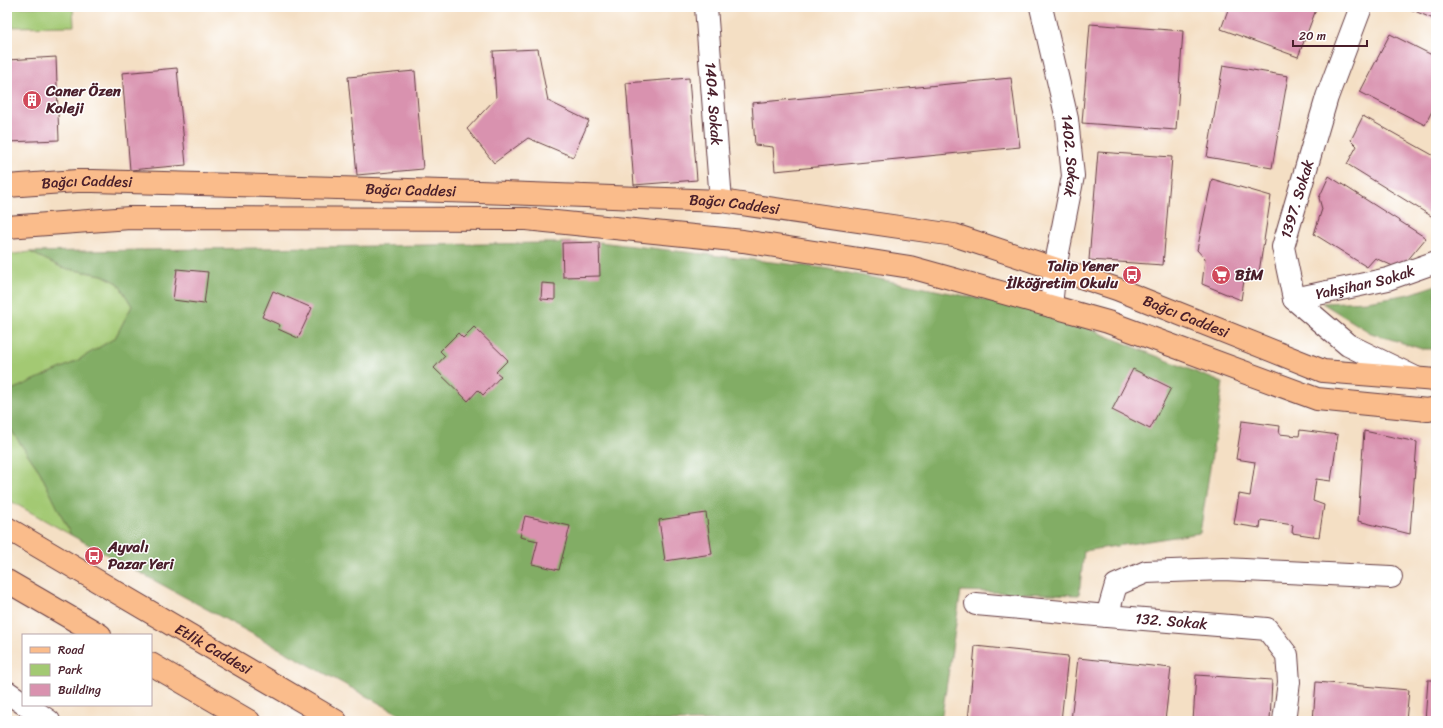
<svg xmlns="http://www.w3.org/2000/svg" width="1443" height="728" font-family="Sriracha,sans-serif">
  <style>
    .green { fill: #a3c973; stroke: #76744f }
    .forest { fill: #82ad65; stroke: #666648 }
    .building { fill: #d992af }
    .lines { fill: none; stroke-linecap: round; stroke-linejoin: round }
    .minor-casing { stroke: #643c42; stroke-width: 24 }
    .major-casing { stroke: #643c42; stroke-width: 24 }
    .minor { stroke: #fff; stroke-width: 22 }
    .major { stroke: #fabc8b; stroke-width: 22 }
    .labels { text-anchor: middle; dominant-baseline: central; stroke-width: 3; stroke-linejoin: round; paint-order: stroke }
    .poi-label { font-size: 15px; font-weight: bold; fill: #4a1f2b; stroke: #fff; text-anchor: start }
    .street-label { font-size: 15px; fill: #4a1f2b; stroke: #fff }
  </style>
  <rect width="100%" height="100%" fill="#fff"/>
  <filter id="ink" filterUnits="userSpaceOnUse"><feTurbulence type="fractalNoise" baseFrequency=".025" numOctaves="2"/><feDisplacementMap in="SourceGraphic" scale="8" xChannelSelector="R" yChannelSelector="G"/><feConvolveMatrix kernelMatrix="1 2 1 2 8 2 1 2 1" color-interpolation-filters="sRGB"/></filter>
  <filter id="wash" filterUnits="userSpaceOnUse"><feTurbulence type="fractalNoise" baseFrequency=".012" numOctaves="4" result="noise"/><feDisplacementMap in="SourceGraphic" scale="16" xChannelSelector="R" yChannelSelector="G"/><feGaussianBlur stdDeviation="0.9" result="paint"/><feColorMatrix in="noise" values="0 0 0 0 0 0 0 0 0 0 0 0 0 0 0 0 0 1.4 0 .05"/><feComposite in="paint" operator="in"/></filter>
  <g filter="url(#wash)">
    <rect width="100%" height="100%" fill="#f4dfc4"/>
    <path class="green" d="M7,7H73L74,26L7,27Z
      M30,252L63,268L102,275L118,283L132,306L115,338L73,363L7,392V255Z
      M7,410V424L40,472L71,535L7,499Z"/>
    <path class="forest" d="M599,242L823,268L1027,308L1065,319L1223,383L1200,533L1084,551L1079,595L961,591L941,721H412L71,535L40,472L7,424V392L73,363L115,338L132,306L118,283L102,275L63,268L30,252Z
      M1436,285V349H1422L1371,333L1322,303L1367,301L1410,294Z"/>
    <g id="blocks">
      <path class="building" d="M1229,7H1317L1298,57L1221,29Z
        M1405,7H1436V20Z
        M1090,24L1183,31L1176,130L1082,123Z
        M1390,34L1436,57V103L1425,125L1360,92Z
        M538,49L548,101L589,121L573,157L528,138L494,163L467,129L496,98L493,51Z
        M56,57L59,140L7,142V60Z
        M1223,65L1288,76L1272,168L1207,157Z
        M177,68L186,165L130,170L122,73Z
        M415,71L423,169L357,175L348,77Z
        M689,78L697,180L634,185L626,83Z
        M1011,78L1020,147L775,171L773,147L755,145L752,103Z
        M1363,116L1436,157V219L1347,164L1357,146L1351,140Z
        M1098,152L1172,157L1163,265L1089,260Z
        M1329,176L1426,238L1406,262L1393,266L1375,258L1367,267L1314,234L1322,209L1319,198Z
        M1212,179L1271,196L1259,272L1245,274L1241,300L1202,284L1205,259L1197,250Z
        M599,242L600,276L563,277L562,243Z
        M177,269L208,272L204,304L173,300Z
        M542,283L555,284V300L541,299Z
        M273,291L312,308L298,338L278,329L280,325L262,317Z
        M474,327L508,360L496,372L501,376L483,395L478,390L468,401L434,368L445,356L440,351L458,333L463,338Z
        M1133,369L1171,388L1150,429L1112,410Z
        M1242,421L1280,426L1279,434L1299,436L1300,430L1338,435L1331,481L1316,479L1313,501L1324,505L1319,537L1292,533L1293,525L1261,520L1260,528L1234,524L1239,494L1250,496L1255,462L1236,459Z
        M1364,431L1417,442L1410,534L1358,521Z
        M706,513L712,554L665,561L659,520Z
        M525,516L570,526L559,570L532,564L538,541L520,537Z
        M975,646L1068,656L1061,721H968Z
        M1078,658L1171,668L1165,721H1071Z
        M1196,675L1272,680L1270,721H1193Z
        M1428,680H1436V721H1425Z
        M1316,682L1409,690L1406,721H1313Z"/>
    </g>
  </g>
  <g filter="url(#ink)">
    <use href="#blocks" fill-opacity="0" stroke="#643c42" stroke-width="1"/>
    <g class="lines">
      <g class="minor-casing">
        <g id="minor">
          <path id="s1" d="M706,7L721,201"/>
          <path id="s2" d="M1041,7L1067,119L1073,176L1055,268L1051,306"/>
          <path d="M1361,7L1327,97L1283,247L1294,299L1348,345L1416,378"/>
          <path id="s3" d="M1294,299L1388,279L1436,262"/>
          <path id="s4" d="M976,604L1107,616L1267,629L1287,655L1289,682L1284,721"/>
          <path d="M1107,616L1116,585L1146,572L1223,569L1391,577"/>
          <path d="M7,692L23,703"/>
          <path d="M26,705L49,721"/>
        </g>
      </g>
      <g class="major-casing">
        <g id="major">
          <path id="s5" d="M7,186L77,181H93L479,192L721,201L954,235L1117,289L1323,371L1436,380"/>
          <path d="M7,227L130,218L526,219L743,241L910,267L1108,322L1317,399L1428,410L1436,408"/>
          <path id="s6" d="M7,528L336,721"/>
          <path d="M7,581L100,635"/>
          <path d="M151,664L249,721"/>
        </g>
      </g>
      <use href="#minor" class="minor"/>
      <use href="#major" class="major"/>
    </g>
  </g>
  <defs>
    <g id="building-disc" transform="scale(1)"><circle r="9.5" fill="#d1495b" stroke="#fff"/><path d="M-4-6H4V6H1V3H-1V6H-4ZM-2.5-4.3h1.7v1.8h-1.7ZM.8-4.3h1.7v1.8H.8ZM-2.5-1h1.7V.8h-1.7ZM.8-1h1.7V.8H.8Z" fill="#fff"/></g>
    <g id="bus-disc" transform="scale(1)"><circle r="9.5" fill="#d1495b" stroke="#fff"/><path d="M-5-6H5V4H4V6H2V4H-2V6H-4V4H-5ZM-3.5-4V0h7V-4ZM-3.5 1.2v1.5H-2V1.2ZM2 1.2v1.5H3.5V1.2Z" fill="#fff"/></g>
    <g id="supermarket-disc" transform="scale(1)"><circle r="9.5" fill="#d1495b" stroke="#fff"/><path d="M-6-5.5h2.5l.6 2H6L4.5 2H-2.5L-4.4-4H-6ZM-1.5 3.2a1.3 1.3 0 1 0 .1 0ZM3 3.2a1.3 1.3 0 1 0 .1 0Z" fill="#fff"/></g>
  </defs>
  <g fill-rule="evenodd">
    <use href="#building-disc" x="32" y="100"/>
    <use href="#bus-disc" x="1132" y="275"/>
    <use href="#supermarket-disc" x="1221" y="275"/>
    <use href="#bus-disc" x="94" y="556"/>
  </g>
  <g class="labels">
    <g class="poi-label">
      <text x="46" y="91">Caner Özen<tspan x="46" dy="17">Koleji</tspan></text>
      <text x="1118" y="266" text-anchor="end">Talip Yener<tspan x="1118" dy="17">İlköğretim Okulu</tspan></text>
      <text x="1235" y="275">BİM</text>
      <text x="108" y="547">Ayvalı<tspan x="108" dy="17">Pazar Yeri</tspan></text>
    </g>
    <g class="street-label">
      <text stroke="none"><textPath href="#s1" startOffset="97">1404. Sokak</textPath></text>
      <text stroke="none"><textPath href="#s2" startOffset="152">1402. Sokak</textPath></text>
      <text stroke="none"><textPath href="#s5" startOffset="80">Bağcı Caddesi</textPath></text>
      <text stroke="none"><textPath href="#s5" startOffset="404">Bağcı Caddesi</textPath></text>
      <text transform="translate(1297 199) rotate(-73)">1397. Sokak</text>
      <text stroke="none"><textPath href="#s5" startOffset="728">Bağcı Caddesi</textPath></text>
      <text stroke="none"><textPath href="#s3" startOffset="73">Yahşihan Sokak</textPath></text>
      <text stroke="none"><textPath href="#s5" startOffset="1196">Bağcı Caddesi</textPath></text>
      <text stroke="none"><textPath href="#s4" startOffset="196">132. Sokak</textPath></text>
      <text stroke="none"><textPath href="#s6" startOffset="239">Etlik Caddesi</textPath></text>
    </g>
  </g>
  <rect width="1443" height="728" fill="none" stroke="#fff" stroke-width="24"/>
  <rect x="22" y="634" width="130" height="72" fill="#ffffff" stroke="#b7a5aa"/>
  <rect x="30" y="647" width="20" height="6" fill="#fabc8b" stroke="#b7a5aa"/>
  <text x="58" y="654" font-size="12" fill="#4a1f2b">Road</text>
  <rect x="30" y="664" width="20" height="12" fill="#a3c973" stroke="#b7a5aa"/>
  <text x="58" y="674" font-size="12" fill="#4a1f2b">Park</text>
  <rect x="30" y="684" width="20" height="12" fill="#d992af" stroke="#b7a5aa"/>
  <text x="58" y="694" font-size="12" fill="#4a1f2b">Building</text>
  <path d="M1293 40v6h74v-6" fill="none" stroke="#4a1f2b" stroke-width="2"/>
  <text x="1299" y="40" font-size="12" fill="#4a1f2b" stroke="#ffffff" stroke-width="3" paint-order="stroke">20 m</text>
</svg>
